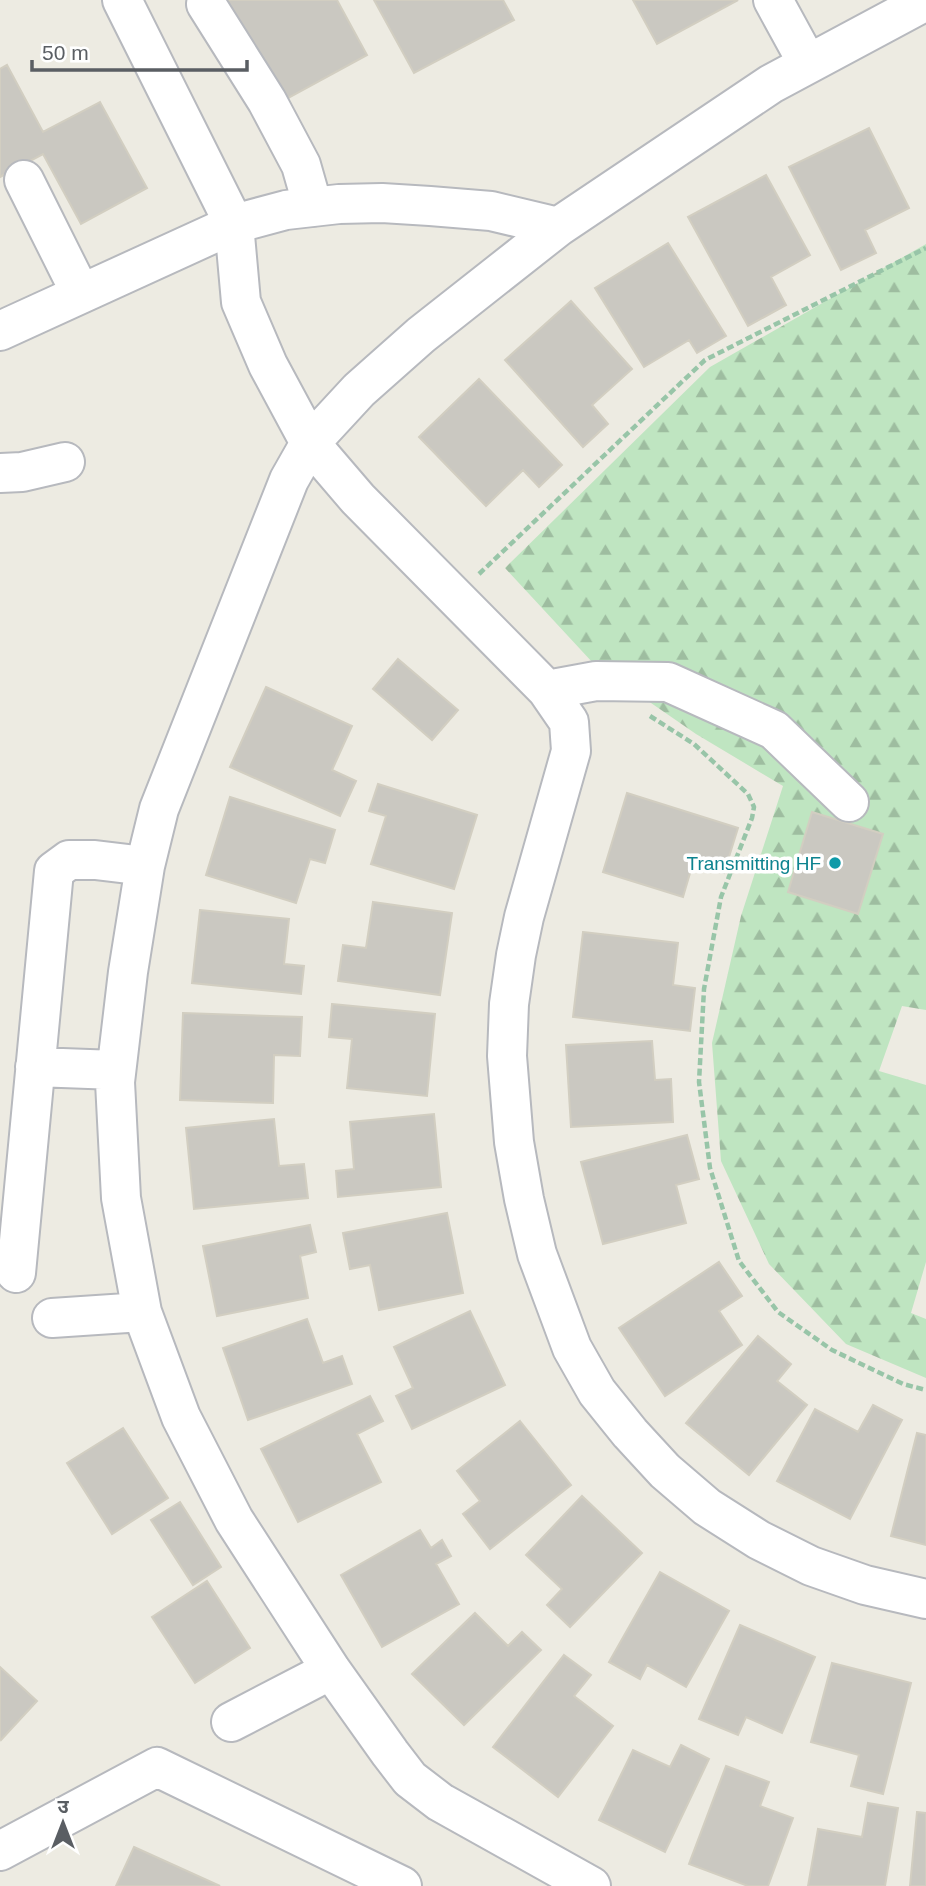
<svg xmlns="http://www.w3.org/2000/svg" width="926" height="1886" font-family="Arial,'Noto Sans Devanagari',sans-serif">
  <style>
    .forest { fill: url(#forest-firs) }
    .building { fill: #cac8c1; stroke: #d2cec1; stroke-width: 2 }
    .lines { fill: none; stroke-linecap: round; stroke-linejoin: round }
    .minor-casing { stroke: #b7b9be; stroke-width: 42 }
    .path { stroke: #98c5a8; stroke-width: 4.5; stroke-dasharray: 7 3.5; stroke-linecap: butt }
    .minor { stroke: #fff; stroke-width: 38 }
    .culture-dot { fill: #0f9aa8; stroke: #fff; stroke-width: 2.5 }
    .labels { text-anchor: middle; dominant-baseline: central; stroke-width: 7; stroke-linejoin: round; paint-order: stroke }
    .culture-label { font-size: 19px; fill: #0d838f; stroke: #fff; text-anchor: end }
  </style>
  <defs>
    <pattern id="forest-firs" width="22" height="20" patternUnits="userSpaceOnUse" patternTransform="scale(1.75)"><rect width="22" height="20" fill="#bfe5c1"/><path d="M5 1l3.5 6h-7zM16 11l3.5 6h-7z" fill="#9ebda0"/></pattern>
  </defs>
  <rect width="100%" height="100%" fill="#edebe2"/>
  <path class="forest" d="M926,244V1010L902,1006L879,1071L926,1085V1262L911,1313L926,1319V1378L846,1344L769,1264L721,1161L712,1043L741,916L783,786L696,734L593,663L505,568L710,367Z"/>
  <path class="building" d="M226,0H337L367,55L281,102Z
    M374,0H503L514,20L414,73Z
    M633,0H738L657,44Z
    M7,65L43,132L100,102L147,188L81,224L43,154L0,177V69Z
    M869,128L909,208L865,230L876,253L841,270L789,167Z
    M766,175L810,255L771,277L786,305L748,326L688,217Z
    M668,243L726,336L697,353L689,340L644,367L595,288Z
    M571,301L632,369L592,405L608,424L583,447L505,360Z
    M479,379L562,465L539,487L523,470L486,506L419,437Z
    M398,659L458,710L432,740L373,689Z
    M266,687L352,726L332,770L356,781L340,816L230,767Z
    M378,784L477,815L454,889L371,864L386,816L369,811Z
    M627,793L738,828L724,873L693,863L683,897L603,872Z
    M230,797L335,830L325,863L310,859L296,903L206,875Z
    M812,812L883,834L858,914L788,892Z
    M373,902L452,913L440,995L338,981L343,945L366,948Z
    M200,910L289,919L284,964L304,966L301,994L192,983Z
    M583,932L678,943L673,985L695,988L690,1031L573,1017Z
    M332,1004L435,1014L427,1096L347,1088L352,1039L329,1037Z
    M183,1013L302,1017L300,1056L274,1055L273,1103L180,1100Z
    M652,1041L655,1080L671,1079L673,1122L571,1127L566,1045Z
    M434,1114L441,1187L338,1197L336,1171L354,1169L350,1122Z
    M274,1119L279,1166L304,1164L308,1198L194,1209L186,1128Z
    M687,1135L699,1179L676,1185L686,1223L603,1244L581,1162Z
    M447,1213L463,1293L379,1310L370,1265L350,1269L343,1233Z
    M310,1225L316,1252L300,1256L308,1298L217,1316L203,1246Z
    M719,1262L742,1296L719,1311L742,1345L665,1396L619,1328Z
    M470,1311L505,1385L412,1429L396,1396L413,1388L394,1347Z
    M307,1319L323,1363L342,1356L352,1384L248,1420L223,1348Z
    M758,1336L791,1364L777,1381L807,1405L749,1475L686,1423Z
    M370,1396L383,1421L357,1434L381,1482L298,1522L261,1449Z
    M873,1405L902,1420L850,1519L777,1481L815,1409L858,1432Z
    M520,1421L571,1485L490,1549L463,1514L480,1501L457,1471Z
    M123,1428L168,1498L112,1534L67,1463Z
    M917,1433L926,1435V1545L891,1536Z
    M582,1496L642,1553L570,1627L547,1605L562,1589L526,1555Z
    M180,1502L221,1567L193,1585L151,1520Z
    M420,1530L431,1548L442,1540L451,1556L436,1564L459,1604L382,1647L341,1575Z
    M660,1572L729,1611L686,1687L647,1665L640,1679L609,1662Z
    M207,1581L250,1648L195,1683L152,1617Z
    M475,1613L508,1646L522,1632L541,1650L464,1725L412,1674Z
    M740,1625L815,1657L782,1733L746,1717L738,1735L699,1719Z
    M564,1655L591,1675L574,1696L613,1726L558,1797L493,1747Z
    M832,1663L911,1683L883,1794L851,1786L859,1755L811,1742Z
    M0,1667L37,1701L1,1740L0,1738Z
    M681,1745L709,1759L665,1852L599,1820L633,1750L670,1767Z
    M726,1766L769,1782L760,1806L793,1818L768,1886H748L689,1864Z
    M868,1803L898,1808L885,1886H808L818,1829L862,1837Z
    M917,1812L926,1813V1886H910Z
    M134,1847L220,1886H116Z"/>
  <g class="lines">
    <g class="minor-casing">
      <path id="minor" d="M122,0L234,224L241,302L268,365L310,443L358,499L547,690L569,722L571,751L524,917L516,955L509,1004L507,1056L514,1142L524,1199L537,1254L572,1348L597,1392L630,1433L665,1471L707,1507L759,1540L811,1566L865,1585L926,1599
        M773,0L808,64
        M206,4L267,101L301,165L313,207
        M24,180L81,294
        M0,331L234,224L286,210L339,204L382,203L430,206L491,211L558,227
        M0,473L22,472L65,462
        M547,690L596,681L668,682L774,730L849,802
        M35,1067L116,1070
        M16,1273L54,871L69,860H95L145,866
        M52,1318L142,1312
        M231,1722L331,1670
        M0,1851L157,1767L402,1886
        M591,1886L440,1802L410,1779L390,1753L331,1670L234,1520L181,1417L142,1312L121,1198L115,1082L128,972L145,866L159,809L289,480L310,443L359,390L421,335L558,227L771,84L926,1"/>
    </g>
    <path class="path" d="M479,574L705,360L926,248
      M650,716L694,744L748,794L754,807L752,818L721,897L704,989L699,1082L710,1168L739,1261L778,1312L832,1350L903,1384L926,1390"/>
    <use href="#minor" class="minor"/>
  </g>
  <circle class="culture-dot" cx="835" cy="863" r="7"/>
  <g class="labels">
    <g class="culture-label">
      <text x="821" y="863">Transmitting HF</text>
    </g>
  </g>
  <g transform="translate(63 1823)" stroke="#ffffff" stroke-width="5" paint-order="stroke">
  <path d="M0-5L12 26L0 18L-12 26Z" fill="#5a5e63"/>
  <text y="-10" font-size="19" font-weight="bold" text-anchor="middle" fill="#5a5e63">उ</text>
  </g>
  <path d="M32 60v10h215v-10" fill="none" stroke="#5a5e63" stroke-width="3.5"/>
  <text x="42" y="60" font-size="21" fill="#5a5e63" stroke="#ffffff" stroke-width="5" paint-order="stroke">50 m</text>
</svg>
